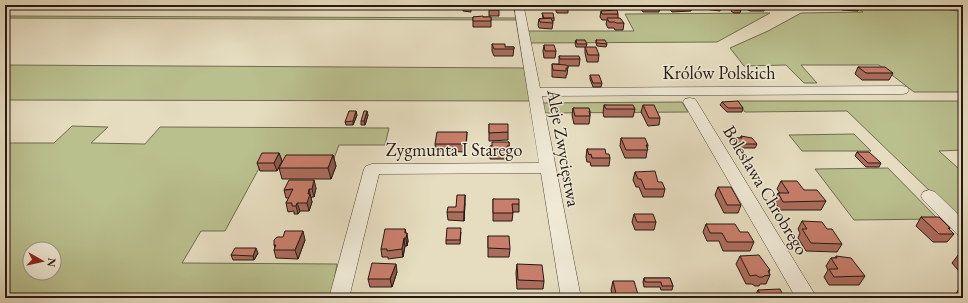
<svg xmlns="http://www.w3.org/2000/svg" width="968" height="303" font-family="'EB Garamond',serif">
  <style>
    .green { fill: #babf8e; stroke: #6f6c50; fill-rule: evenodd }
    .lines { fill: none; stroke-linecap: round; stroke-linejoin: round }
    .minor-casing { stroke: #54493d; stroke-width: 1 }
    .minor { fill: #efe9d6; fill-rule: evenodd }
    .wall { fill: #ac6c5d; stroke: #241811 }
    .shaded-wall { fill: #8c584c; stroke: #241811 }
    .building { fill: #c87e6c; stroke: #241811 }
    .labels { text-anchor: middle; dominant-baseline: central; stroke-width: 3; stroke-linejoin: round; paint-order: stroke }
    .street-label { font-size: 18px; fill: #241811; stroke: #efe9d6 }
  </style>
  <rect width="100%" height="100%" fill="#e6ddc0"/>
  <filter id="stains"><feTurbulence type="fractalNoise" baseFrequency=".005" numOctaves="4"/><feColorMatrix values="0 0 0 0 .2 0 0 0 0 .09 0 0 0 0 .02 0 0 0 .5 -.17"/></filter>
  <radialGradient id="worn" r=".72"><stop offset=".6" stop-color="#630" stop-opacity="0"/><stop offset="1" stop-color="#630" stop-opacity=".3"/></radialGradient>
  <path class="green" d="M824,5H924L963,12V92H914L879,65H801L817,83H804L786,65L744,66L730,48L768,31L801,13L863,12L853,5Z
    M770,13L717,42L529,43L527,31H634L625,14Z
    M5,16L517,18L518,20L5,18Z
    M5,65L526,68L532,101L5,100Z
    M737,101H963V150L939,151L958,168H963V223L847,111L745,112Z
    M682,102L688,112L545,113L541,103Z
    M72,126L108,127L91,143L145,144L160,127L389,128L385,145H339L333,161H263L225,231H201L182,263L337,264L331,298H5V143H54ZM30,249H54V273H30Z
    M854,134L871,151H802L789,135Z
    M888,168L938,219L854,220L815,169Z
    M348,293L559,295L560,298H347Z"/>
  <g class="lines">
    <g class="minor-casing">
      <path id="minor" d="M514,5H613L608,8H524L540,88L903,86L907,87L909,90L907,93L903,94L542,96L581,298H561L541,173L379,174L349,298H329L364,169L366,166L372,164L539,163Z
        M690,98L695,99L697,102L817,298H796L683,102L685,99Z
        M929,190L935,192L963,219V235L957,234L923,200L921,196L923,192Z"/>
    </g>
    <use href="#minor" class="minor"/>
  </g>
  <path class="wall" d="M471,5V12L463,11V8Z
    M489,5H499V16H489Z
    M557,5L568,7V13H557L556,11Z
    M641,5H659L660,6L659,12H643L640,8Z
    M669,5H693L691,11L672,12L669,8Z
    M707,5H721L720,11L705,9Z
    M745,5H766L764,11H750L744,8Z
    M838,5H854L859,8L858,11L842,10L838,7Z
    M732,8L741,10L740,13H734L731,11Z
    M601,11L618,14V18L624,23L623,30H615L614,28H608L606,24L607,20H602L600,17Z
    M542,13L554,18V21H552L553,23L552,29L539,28L538,25L539,19L543,18Z
    M473,17H491V27H473Z
    M576,40L587,44L586,47L599,55L598,62H587L585,53V47H576L575,43Z
    M596,40L607,44L606,47L597,46L596,43Z
    M492,44L505,47H514L513,56H494L492,51Z
    M544,45L556,51L555,58H544L543,51Z
    M559,56L580,59L579,66H568L567,75H566V78L552,77V64H559Z
    M858,67L893,73L889,80H862L855,74Z
    M590,75L602,83L601,87H593L590,79Z
    M722,102L743,108L742,112H727L720,105Z
    M604,105L635,109L633,117H604L603,113Z
    M643,105L660,118L659,125L648,126L641,112Z
    M573,108L590,111V116L589,124H574L572,115Z
    M357,115L353,125H346L345,122Z
    M368,115L365,125H361V121Z
    M489,124L508,132V140L489,141Z
    M467,132L466,152L436,151L435,144Z
    M741,136L757,144L755,148H739L734,141L735,138H741Z
    M621,138L648,145L646,158H625L620,146Z
    M509,142V154H507V159H490V146H492Z
    M587,149L606,154L610,158L609,166H591L590,162H587L586,157Z
    M857,152L881,163L879,167H866L855,156Z
    M279,153L282,161L277,171H260L257,163Z
    M333,155L336,166L331,179H282L279,168Z
    M635,172L658,182L665,189L663,197H643L639,187H636L633,180Z
    M781,181L804,190L826,201L821,210H780L774,201L778,193H780L777,189Z
    M718,187L741,205L738,213H724L715,195Z
    M316,188L314,197H312L311,198L312,202L309,211H300L298,214H294V211L288,212L286,203L289,198H286L284,190Z
    M493,199L519,204V212H513L512,221H493Z
    M465,203L464,221L448,220L447,212Z
    M634,214L656,222L654,230H635L632,222Z
    M921,217L950,228L949,230L954,234L947,242H933L916,226Z
    M802,221L827,229L842,244L837,252L806,251L798,238L800,233L798,229Z
    M706,224L740,232L754,242L750,251H723L719,241H707L703,232Z
    M405,229L408,241L407,246H405L403,257L388,259V257H382L381,249Z
    M461,232L460,244H446V240Z
    M488,236L510,249L509,257H488Z
    M305,240L298,259L276,258L274,250L275,248L274,245Z
    M258,253L254,260H233L231,255Z
    M959,254H963V276L952,263Z
    M740,256L770,270L769,272L770,275L766,284H760L759,286H755L752,284H746L736,264Z
    M836,256L865,276L859,285H829L824,277L828,270L826,266L831,258H835Z
    M517,264L544,281L543,289H517L516,273Z
    M397,272L392,287H370L368,279Z
    M644,278H670L673,286L672,290H661L660,287H644L643,282Z
    M613,281L639,298H613L611,290Z
    M959,289H963V298H953Z
    M758,290L784,297L783,298H754Z"/>
  <path class="shaded-wall" d="M356,111L357,115L353,125V121Z
    M367,111L368,115L365,125L364,121Z
    M279,153L282,161L277,171L274,163Z
    M333,155L336,166L331,179L328,168Z
    M314,180L316,188L314,197L312,189Z
    M309,189L312,202L309,211L307,203L308,194Z
    M465,195V203L464,221V212Z
    M297,203L300,211L298,214L296,206Z
    M405,229L406,237L407,233L408,241L407,246L405,233Z
    M303,231L305,240L298,259L295,250Z
    M404,238L405,246L403,257L402,249Z
    M256,248L258,253L254,260L253,256Z
    M396,264L397,272L392,287L390,279Z"/>
  <path class="building" d="M464,5H471V8H463Z
    M489,5H499V10H489Z
    M557,5H568V7H557Z
    M643,5H659L660,6H644Z
    M673,5H693L673,6Z
    M841,5H854L859,8L844,7Z
    M732,8H738L741,10H735Z
    M617,10L618,14H602L601,11Z
    M542,13H553L554,18H544Z
    M483,16V17H491V21H473V17Z
    M551,18L553,23L540,22L539,19Z
    M607,18H620L624,23H616L615,22H609Z
    M576,40H585L587,44H577Z
    M596,40H605L607,44L597,43Z
    M492,44H505V47H514V49H494Z
    M544,45H554L556,51H545Z
    M585,47H596L599,55H588Z
    M559,56H579L580,59H560Z
    M552,64L566,65L568,66V68H566V71L553,70Z
    M858,67H885L893,73H866Z
    M590,75H599L602,83H593Z
    M738,101L743,108H728L722,102Z
    M604,105H633L635,109H606Z
    M643,105H654L660,118H649Z
    M573,108H589L590,111H589L590,116H575Z
    M349,111H356L353,121L345,122Z
    M364,111H367L364,121H361Z
    M489,124H508V132L489,133Z
    M437,132H467L466,144H435Z
    M741,136L752,138L757,144H740L735,138H742Z
    M621,138H645L648,145H646L648,150H626Z
    M492,142H509V146H507V151H490V146H492Z
    M587,149H605L606,154H609L610,158H592L591,154L589,155Z
    M857,152H869L881,163H868Z
    M262,153H279L274,163H257Z
    M286,155H333L328,168H279Z
    M655,171L658,182H662L665,189H645L641,179H638L635,172Z
    M289,180H314L312,189H309L308,194H310L307,203H297L296,206H292V203H286L293,189L284,190Z
    M781,181H797L804,190H817L826,201L783,202L778,193H789Z
    M718,187H731L741,205H727Z
    M457,195H465L464,212H447L448,207H456Z
    M493,199H519V204H512L513,213H493Z
    M634,214H653L656,222H637Z
    M921,217H939L950,228H948L954,234H939Z
    M802,221L822,222L827,229H832L842,244L811,243L802,229H807Z
    M706,224H735L740,232H748L754,242H727L722,233H710Z
    M447,228H461L460,240H446Z
    M385,229H405V233H407L406,238H404L402,249L387,251V249H381Z
    M285,231H303L295,250H274L276,245H274V240L277,237H283Z
    M488,236H509L510,249L488,248Z
    M235,248H256L253,256L231,255Z
    M959,254H963V259Z
    M759,255L770,270L768,271L770,275L764,276L763,277H759L756,275L750,276L740,256Z
    M836,256L851,258L865,276L834,277L829,269H838L831,258H837Z
    M372,263L396,264L390,279H368Z
    M517,264L542,265L544,281L518,280Z
    M644,278H670L673,286H662L661,282H645Z
    M613,281H634L639,298H617Z
    M780,289L784,297H781L782,298H762L758,290Z
    M959,289H963V294Z"/>
  <g class="labels">
    <g class="street-label">
      <text x="719" y="72">Królów Polskich</text>
      <text transform="translate(564 148) rotate(80)">Aleje Zwycięstwa</text>
      <text x="454" y="149">Zygmunta I Starego</text>
      <text transform="translate(766 190) rotate(59)">Bolesława Chrobrego</text>
    </g>
  </g>
  <rect width="968" height="303" fill="none" stroke="#e6ddc0" stroke-width="20"/>
  <rect x="6" y="6" width="956" height="291" fill="none" stroke="#241811" stroke-width="2"/>
  <rect x="10" y="10" width="948" height="283" fill="none" stroke="#241811"/>
  <g transform="translate(42 261) rotate(98)"><circle r="19" fill="#efe9d6" stroke="#9e9587"/>
  <path d="M0-3L7 15L0 10L-7 15Z" fill="#8f2418"/>
  <text y="-6" font-size="11" font-weight="bold" text-anchor="middle" fill="#241811">N</text>
  </g>
  <rect width="100%" height="100%" filter="url(#stains)"/>
  <rect width="100%" height="100%" fill="url(#worn)"/>
</svg>
